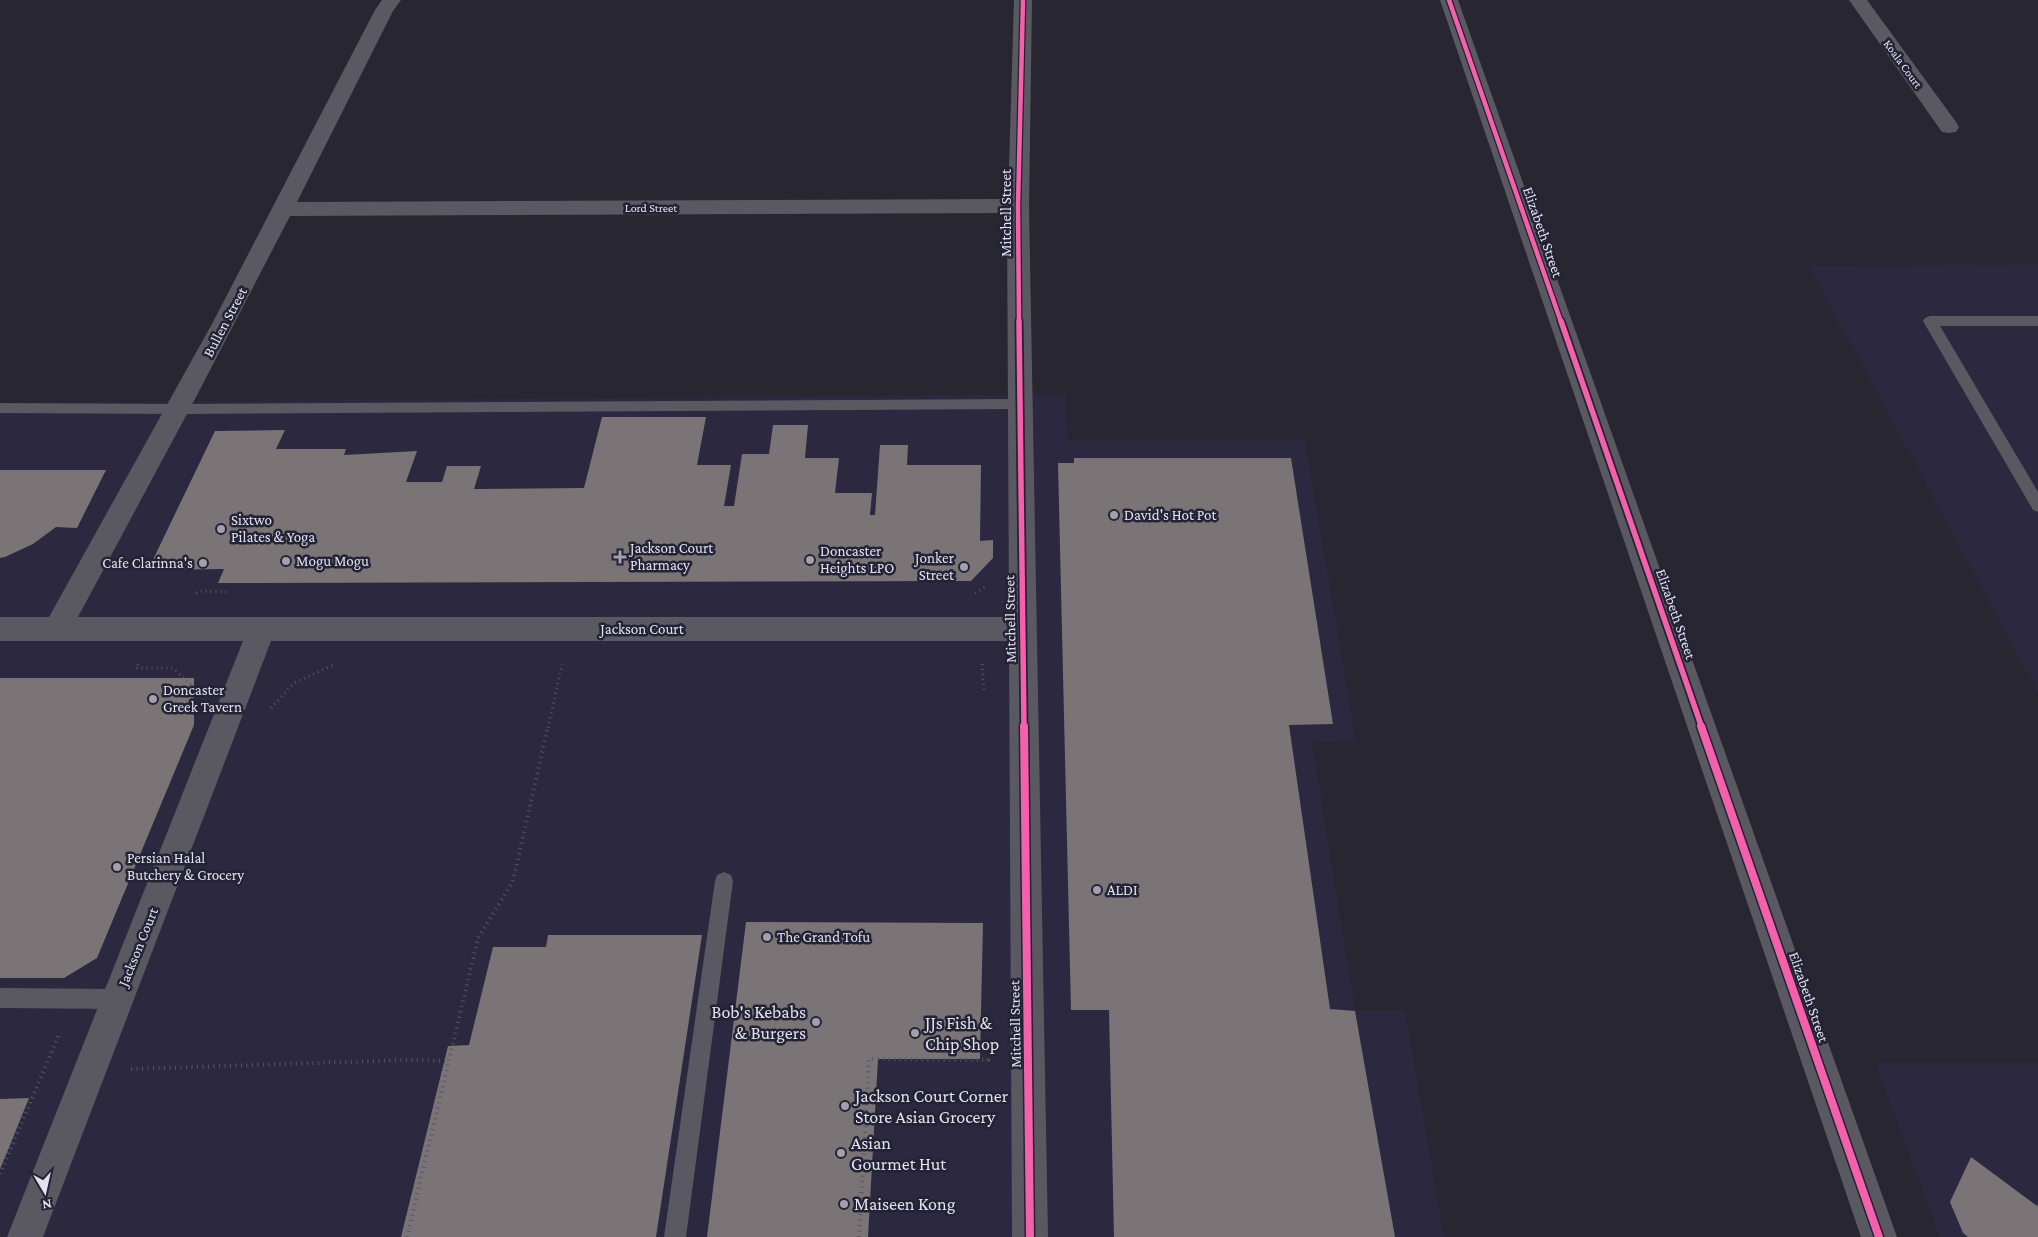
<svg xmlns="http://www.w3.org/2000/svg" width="2038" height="1237" font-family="'Crimson Pro',serif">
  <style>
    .built { fill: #2b283f }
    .building { fill: #7a7477 }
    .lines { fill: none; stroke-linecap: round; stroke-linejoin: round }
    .path-far1 { stroke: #57565d; stroke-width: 3; stroke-dasharray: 1 4; stroke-linecap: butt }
    .path { stroke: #57565d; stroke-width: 4; stroke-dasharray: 1 4.5; stroke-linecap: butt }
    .lane { fill: #5a5961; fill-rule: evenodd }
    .street { fill: #5a5961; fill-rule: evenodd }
    .cycleway-far2-casing { stroke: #242235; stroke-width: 7 }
    .cycleway-far1-casing { stroke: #242235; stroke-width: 9 }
    .cycleway-casing { stroke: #242235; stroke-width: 11 }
    .cycleway-far2 { stroke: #f560ab; stroke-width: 4.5 }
    .cycleway-far1 { stroke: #f560ab; stroke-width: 5.5 }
    .cycleway { stroke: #f560ab; stroke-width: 8 }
    .poi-dot { fill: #a1a0ac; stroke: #242235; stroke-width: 2 }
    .labels { text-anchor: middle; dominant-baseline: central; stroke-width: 5; stroke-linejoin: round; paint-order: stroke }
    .far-street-label { font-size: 12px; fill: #e2e1ee; stroke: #242235 }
    .street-label { font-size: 15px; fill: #e2e1ee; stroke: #242235 }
    .poi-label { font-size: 15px; fill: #e2e1ee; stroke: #242235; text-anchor: start }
    .near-poi-label { font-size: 18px; fill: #e2e1ee; stroke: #242235; text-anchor: start }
  </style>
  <rect width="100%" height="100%" fill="#282631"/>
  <path class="built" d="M2038,264V693L1809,266Z
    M1066,394L1068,441H1305L1356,741L1312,742L1355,1010H1405L1444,1237H0V403Z
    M1875,1063H2038V1237H1940Z"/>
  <path class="building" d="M602,417H706L697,465H731L724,506H734L742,454H769L773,425H808L805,458H839L835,493H872L870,515H875L880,445H908L907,465H981L980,541L993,540V558L971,581L218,583L224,569L148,570L215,431L285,430L276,449H346L344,455L417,451L406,482H442L447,466H481L474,489L584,488Z
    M1074,458H1291L1333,724L1289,725L1330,1009L1355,1011L1395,1237H1114L1109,1010H1071L1058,463H1074Z
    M0,470H106L77,528L56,527L33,544L5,557L0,558Z
    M0,678H194V725L97,958L64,978H0Z
    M746,922L983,923L980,1059H878L868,1237H707Z
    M548,935H702L656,1237H401L448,1046L469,1045L493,947H546Z
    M29,1098L8,1150L0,1169V1099Z
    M1971,1157L2037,1206L2038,1203V1237H1968L1963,1233L1950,1202Z"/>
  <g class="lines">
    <path class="path-far1" d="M196,593L200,591L229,592
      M975,593L987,586
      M138,664L136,668H173L192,686L191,707
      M982,664L984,692
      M271,708L294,683L333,665
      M548,728L562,664"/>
    <path class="path" d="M131,1069L408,1060L449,1061
      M0,1174L60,1032
      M407,1237L478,938L513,881L548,726
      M859,1237L869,1059L988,1060V1058"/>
    <path class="lane" d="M1930,316H2038V326H1940L2038,492V512L2033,510L1923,321L1925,318Z
      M1020,399L1025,400L1027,404L1025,408L1020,409L179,414L0,413V403L179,404Z
      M724,872L731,875L733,881L686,1237H664L715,881L717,875Z
      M0,988L118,989L125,992L128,999L125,1006L118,1009L0,1008Z"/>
    <path class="street" d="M382,0H401L393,11L297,202L1008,199L1014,0H1032L1029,206L1048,1237H1012L1009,641H271L43,1237H7L243,641H0V617H49L213,322L375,10ZM1007,213L1009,617H78L195,399L290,216Z
      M1440,0H1458L1897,1237H1861Z
      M1849,0H1867L1956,122L1959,127L1956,132L1949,133L1942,132Z"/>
    <g class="cycleway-far2-casing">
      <path id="cycleway-far2" d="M1449,0L1561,322
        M1019,322L1018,206L1023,0"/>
    </g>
    <g class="cycleway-far1-casing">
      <path id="cycleway-far1" d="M1019,321L1024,728
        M1561,321L1702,728"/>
    </g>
    <g class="cycleway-casing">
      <path id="cycleway" d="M1024,726L1030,1237
        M1701,726L1879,1237"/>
    </g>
    <use href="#cycleway-far2" class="cycleway-far2"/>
    <use href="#cycleway-far1" class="cycleway-far1"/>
    <use href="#cycleway" class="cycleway"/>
  </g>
  <g class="poi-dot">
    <circle cx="1114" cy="515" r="5"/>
    <circle cx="221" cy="529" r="5"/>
    <path d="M617.5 549.5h5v5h5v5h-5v5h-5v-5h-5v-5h5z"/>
    <circle cx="810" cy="560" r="5"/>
    <circle cx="286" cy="561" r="5"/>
    <circle cx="203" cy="563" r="5"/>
    <circle cx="964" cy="567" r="5"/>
    <circle cx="153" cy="699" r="5"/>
    <circle cx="117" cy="867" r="5"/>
    <circle cx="1097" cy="890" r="5"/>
    <circle cx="767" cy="937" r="5"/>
    <circle cx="816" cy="1022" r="5"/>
    <circle cx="915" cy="1033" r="5"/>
    <circle cx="845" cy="1106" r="5"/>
    <circle cx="841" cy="1153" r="5"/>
    <circle cx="844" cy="1204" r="5"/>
  </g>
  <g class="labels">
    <g class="far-street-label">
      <text transform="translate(1903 64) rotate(54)">Koala Court</text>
      <text x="651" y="208">Lord Street</text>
    </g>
    <g class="street-label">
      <text transform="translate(1006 213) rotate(-90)">Mitchell Street</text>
      <text transform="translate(1543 232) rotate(71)">Elizabeth Street</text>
      <text transform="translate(225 322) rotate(-62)">Bullen Street</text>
      <text transform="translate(1676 614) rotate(71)">Elizabeth Street</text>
      <text transform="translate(1010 619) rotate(-91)">Mitchell Street</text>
      <text x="642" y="629">Jackson Court</text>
      <text transform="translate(138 947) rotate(-68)">Jackson Court</text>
      <text transform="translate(1809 997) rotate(71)">Elizabeth Street</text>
      <text transform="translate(1015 1024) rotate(-91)">Mitchell Street</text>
    </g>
    <g class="poi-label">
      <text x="1124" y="515">David's Hot Pot</text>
      <text x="231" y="520">Sixtwo<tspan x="231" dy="17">Pilates &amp; Yoga</tspan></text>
      <text x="630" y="548">Jackson Court<tspan x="630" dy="17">Pharmacy</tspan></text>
      <text x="820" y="551">Doncaster<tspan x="820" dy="17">Heights LPO</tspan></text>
      <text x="954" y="558" text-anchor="end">Jonker<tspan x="954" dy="17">Street</tspan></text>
      <text x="296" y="561">Mogu Mogu</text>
      <text x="193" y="563" text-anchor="end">Cafe Clarinna's</text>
      <text x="163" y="690">Doncaster<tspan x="163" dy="17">Greek Tavern</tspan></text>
      <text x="127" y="858">Persian Halal<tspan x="127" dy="17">Butchery &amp; Grocery</tspan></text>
      <text x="1107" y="890">ALDI</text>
      <text x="777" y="937">The Grand Tofu</text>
    </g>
    <g class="near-poi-label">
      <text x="806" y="1012" text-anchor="end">Bob's Kebabs<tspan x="806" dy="21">&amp; Burgers</tspan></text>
      <text x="925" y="1023">JJs Fish &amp;<tspan x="925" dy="21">Chip Shop</tspan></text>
      <text x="855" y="1096">Jackson Court Corner<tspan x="855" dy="21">Store Asian Grocery</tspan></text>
      <text x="851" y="1143">Asian<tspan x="851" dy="21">Gourmet Hut</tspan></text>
      <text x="854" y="1204">Maiseen Kong</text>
    </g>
  </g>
  <g transform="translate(45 1192) rotate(171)" stroke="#242235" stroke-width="4" paint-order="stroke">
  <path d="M0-4L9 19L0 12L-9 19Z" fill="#e2e1ee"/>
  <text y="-8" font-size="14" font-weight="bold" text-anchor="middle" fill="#e2e1ee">N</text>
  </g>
</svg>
